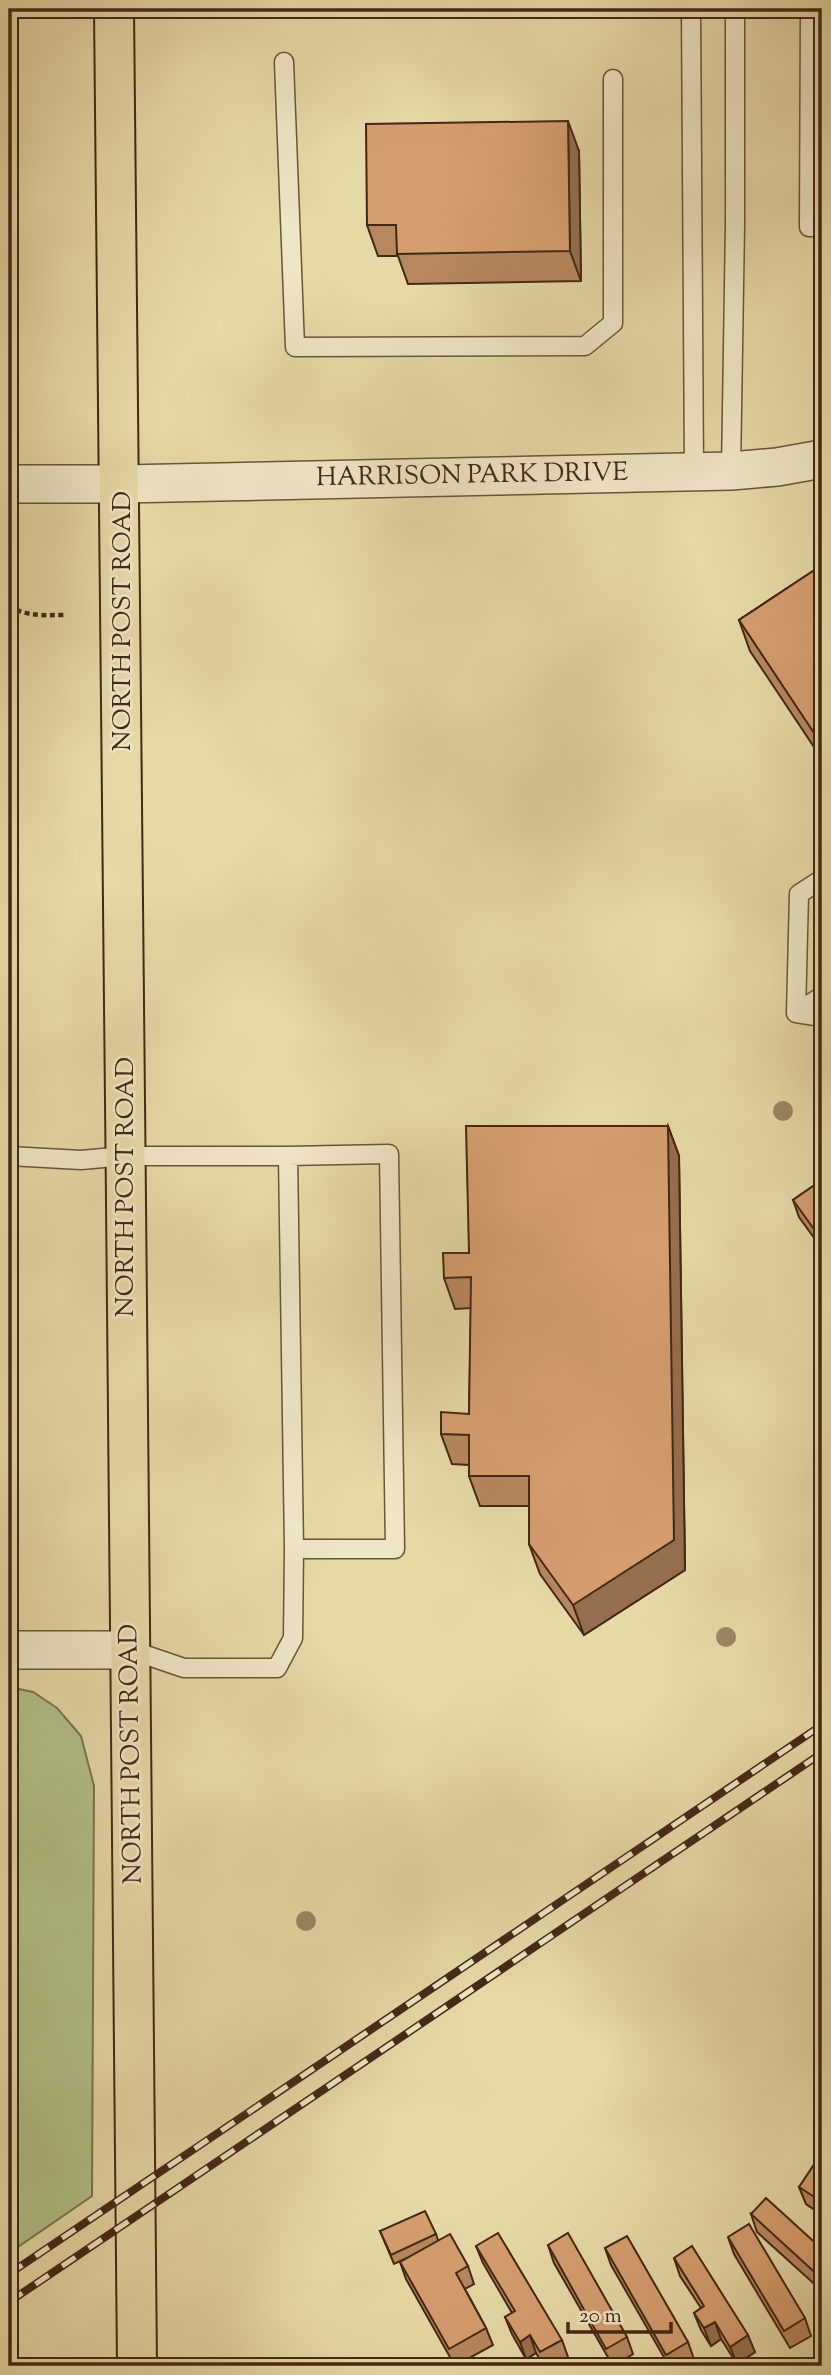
<svg xmlns="http://www.w3.org/2000/svg" width="831" height="2375" font-family="'Sorts Mill Goudy',serif">
  <style>
    .green { fill: #b3bf89; stroke: #7b744f; stroke-width: 2 }
    .lines { fill: none; stroke-linecap: round; stroke-linejoin: round }
    .service-casing { stroke: #6c543a; stroke-width: 21 }
    .minor-casing { stroke: #6c543a; stroke-width: 40 }
    .primary-casing { stroke: #432815; stroke-width: 42 }
    .path { stroke: #432815; stroke-width: 4.5; stroke-dasharray: 5 3.5; stroke-linecap: butt }
    .service { stroke: #efe6c6; stroke-width: 18 }
    .minor { stroke: #efe6c6; stroke-width: 37 }
    .primary { stroke: #e6d9a8; stroke-width: 38 }
    .rail-casing { stroke: #432815; stroke-width: 8 }
    .rail { stroke: #efe6c6; stroke-width: 5; stroke-dasharray: 16; stroke-linecap: butt }
    .tree { fill: #988864 }
    .wall { fill: #b78860; stroke: #432815; stroke-width: 2 }
    .shaded-wall { fill: #956f4e; stroke: #432815; stroke-width: 2 }
    .building { fill: #d59e70; stroke: #432815; stroke-width: 2 }
    .labels { text-anchor: middle; dominant-baseline: central; stroke-width: 5; stroke-linejoin: round; paint-order: stroke }
    .street-label { font-size: 26px; fill: #432815; stroke: #efe6c6 }
  </style>
  <rect width="100%" height="100%" fill="#e6d9a8"/>
  <filter id="stains"><feTurbulence type="fractalNoise" baseFrequency=".00286" numOctaves="4"/><feColorMatrix values="0 0 0 0 .2 0 0 0 0 .09 0 0 0 0 .02 0 0 0 .5 -.17"/></filter>
  <radialGradient id="worn" r=".72"><stop offset=".6" stop-color="#630" stop-opacity="0"/><stop offset="1" stop-color="#630" stop-opacity=".3"/></radialGradient>
  <path class="green" d="M9,1687L33,1692L57,1708L81,1736L94,1786L92,2196L9,2253Z"/>
  <g class="lines">
    <g class="service-casing">
      <path id="service" d="M691,9L694,471
        M810,9L809,227H822
        M284,62L295,347L585,346L613,323V79
        M731,471L735,224V9
        M822,879L799,894L796,1013L822,1017
        M796,1013L822,996
        M9,1156L81,1160L125,1156H288L294,1549L293,1638L277,1668H184L131,1650
        M288,1156L389,1154L395,1549H294"/>
    </g>
    <g class="minor-casing">
      <path id="minor" d="M9,484H122L731,471L777,467L822,459
        M9,1650H131"/>
    </g>
    <g class="primary-casing">
      <path id="primary" d="M114,9C127,795 125,1580 137,2366"/>
    </g>
    <path class="path" d="M9,606C27,617 44,615 64,615"/>
    <use href="#service" class="service"/>
    <use href="#minor" class="minor"/>
    <use href="#primary" class="primary"/>
    <g class="rail-casing">
      <path id="rail" d="M9,2274L822,1725
        M9,2302L822,1753"/>
    </g>
    <use href="#rail" class="rail"/>
  </g>
  <g class="tree">
    <circle cx="783" cy="1111" r="10"/>
    <circle cx="726" cy="1637" r="10"/>
    <circle cx="306" cy="1921" r="10"/>
  </g>
  <path class="wall" d="M822,83V142L815,122Z
    M579,151L581,281L408,284L398,256H378L367,225Z
    M822,565V759L750,651L739,620Z
    M668,1126L679,1156L685,1570L584,1635L540,1574L529,1544V1506H480L469,1476V1465L452,1464L441,1434L469,1414L471,1308L455,1309L444,1278L469,1253Z
    M822,1180V1249L799,1217L793,1200Z
    M822,2168V2215L806,2204L799,2187Z
    M751,2214L822,2249V2291L757,2232Z
    M380,2231L436,2234L438,2240L468,2266L474,2284L465,2289L486,2328L493,2345L455,2366L406,2279L400,2262L407,2258L394,2264Z
    M728,2237L805,2318L811,2336L790,2348L734,2254Z
    M548,2245L627,2337L633,2354L613,2366L554,2263Z
    M476,2246L562,2340L568,2357L552,2366H544L536,2353L526,2359L512,2334L505,2317L512,2313L483,2263Z
    M605,2248L688,2342L694,2359L682,2366H669L611,2265Z
    M674,2258L755,2352L737,2364L721,2339L711,2346L701,2330L694,2313L701,2308L680,2276Z"/>
  <path class="shaded-wall" d="M568,121L579,151L581,281L570,251Z
    M668,1126L679,1156L685,1570L584,1635L573,1605Z
    M822,1228V1249L816,1232Z
    M715,2322L721,2339L711,2346L704,2328Z
    M530,2335L536,2353L526,2359L520,2342Z
    M748,2335L755,2352L737,2364L730,2347Z"/>
  <path class="building" d="M815,83H822V122H815Z
    M568,121L570,251L397,254L396,225H367L366,124Z
    M822,565V740L820,742L739,620Z
    M466,1126H668L674,1540L573,1605L529,1544V1476H469V1435L441,1434V1412L469,1414L471,1277L444,1278L443,1253H469Z
    M822,1180V1228L816,1232L793,1200Z
    M815,2163L822,2168V2202L799,2187Z
    M766,2198L822,2249V2279L751,2214Z
    M425,2211L436,2234L391,2255L380,2231Z
    M749,2224L805,2318L784,2331L728,2237Z
    M498,2233L562,2340L540,2352L530,2335L520,2342L505,2317L515,2311L476,2246Z
    M568,2233L627,2337L606,2349L548,2245Z
    M450,2234L468,2266L456,2273L486,2328L449,2349L400,2262Z
    M627,2236L688,2342L666,2355L605,2248Z
    M692,2246L748,2335L730,2347L715,2322L704,2328L694,2313L704,2306L674,2258Z"/>
  <g class="labels">
    <g class="street-label">
      <text transform="translate(472 476) rotate(-1)">HARRISON PARK DRIVE</text>
      <text transform="translate(123 621) rotate(-90)">NORTH POST ROAD</text>
      <text transform="translate(126 1187) rotate(-90)">NORTH POST ROAD</text>
      <text transform="translate(132 1754) rotate(-91)">NORTH POST ROAD</text>
    </g>
  </g>
  <rect width="831" height="2375" fill="none" stroke="#e6d9a8" stroke-width="35"/>
  <rect x="10" y="10" width="810" height="2354" fill="none" stroke="#432815" stroke-width="3.5"/>
  <rect x="18" y="18" width="796" height="2340" fill="none" stroke="#432815" stroke-width="2"/>
  <path d="M568 2322v10h103v-10" fill="none" stroke="#432815" stroke-width="3.5"/>
  <text x="579" y="2322" font-size="21" fill="#432815" stroke="#efe6c6" stroke-width="5" paint-order="stroke">20 m</text>
  <rect width="100%" height="100%" filter="url(#stains)"/>
  <rect width="100%" height="100%" fill="url(#worn)"/>
</svg>
